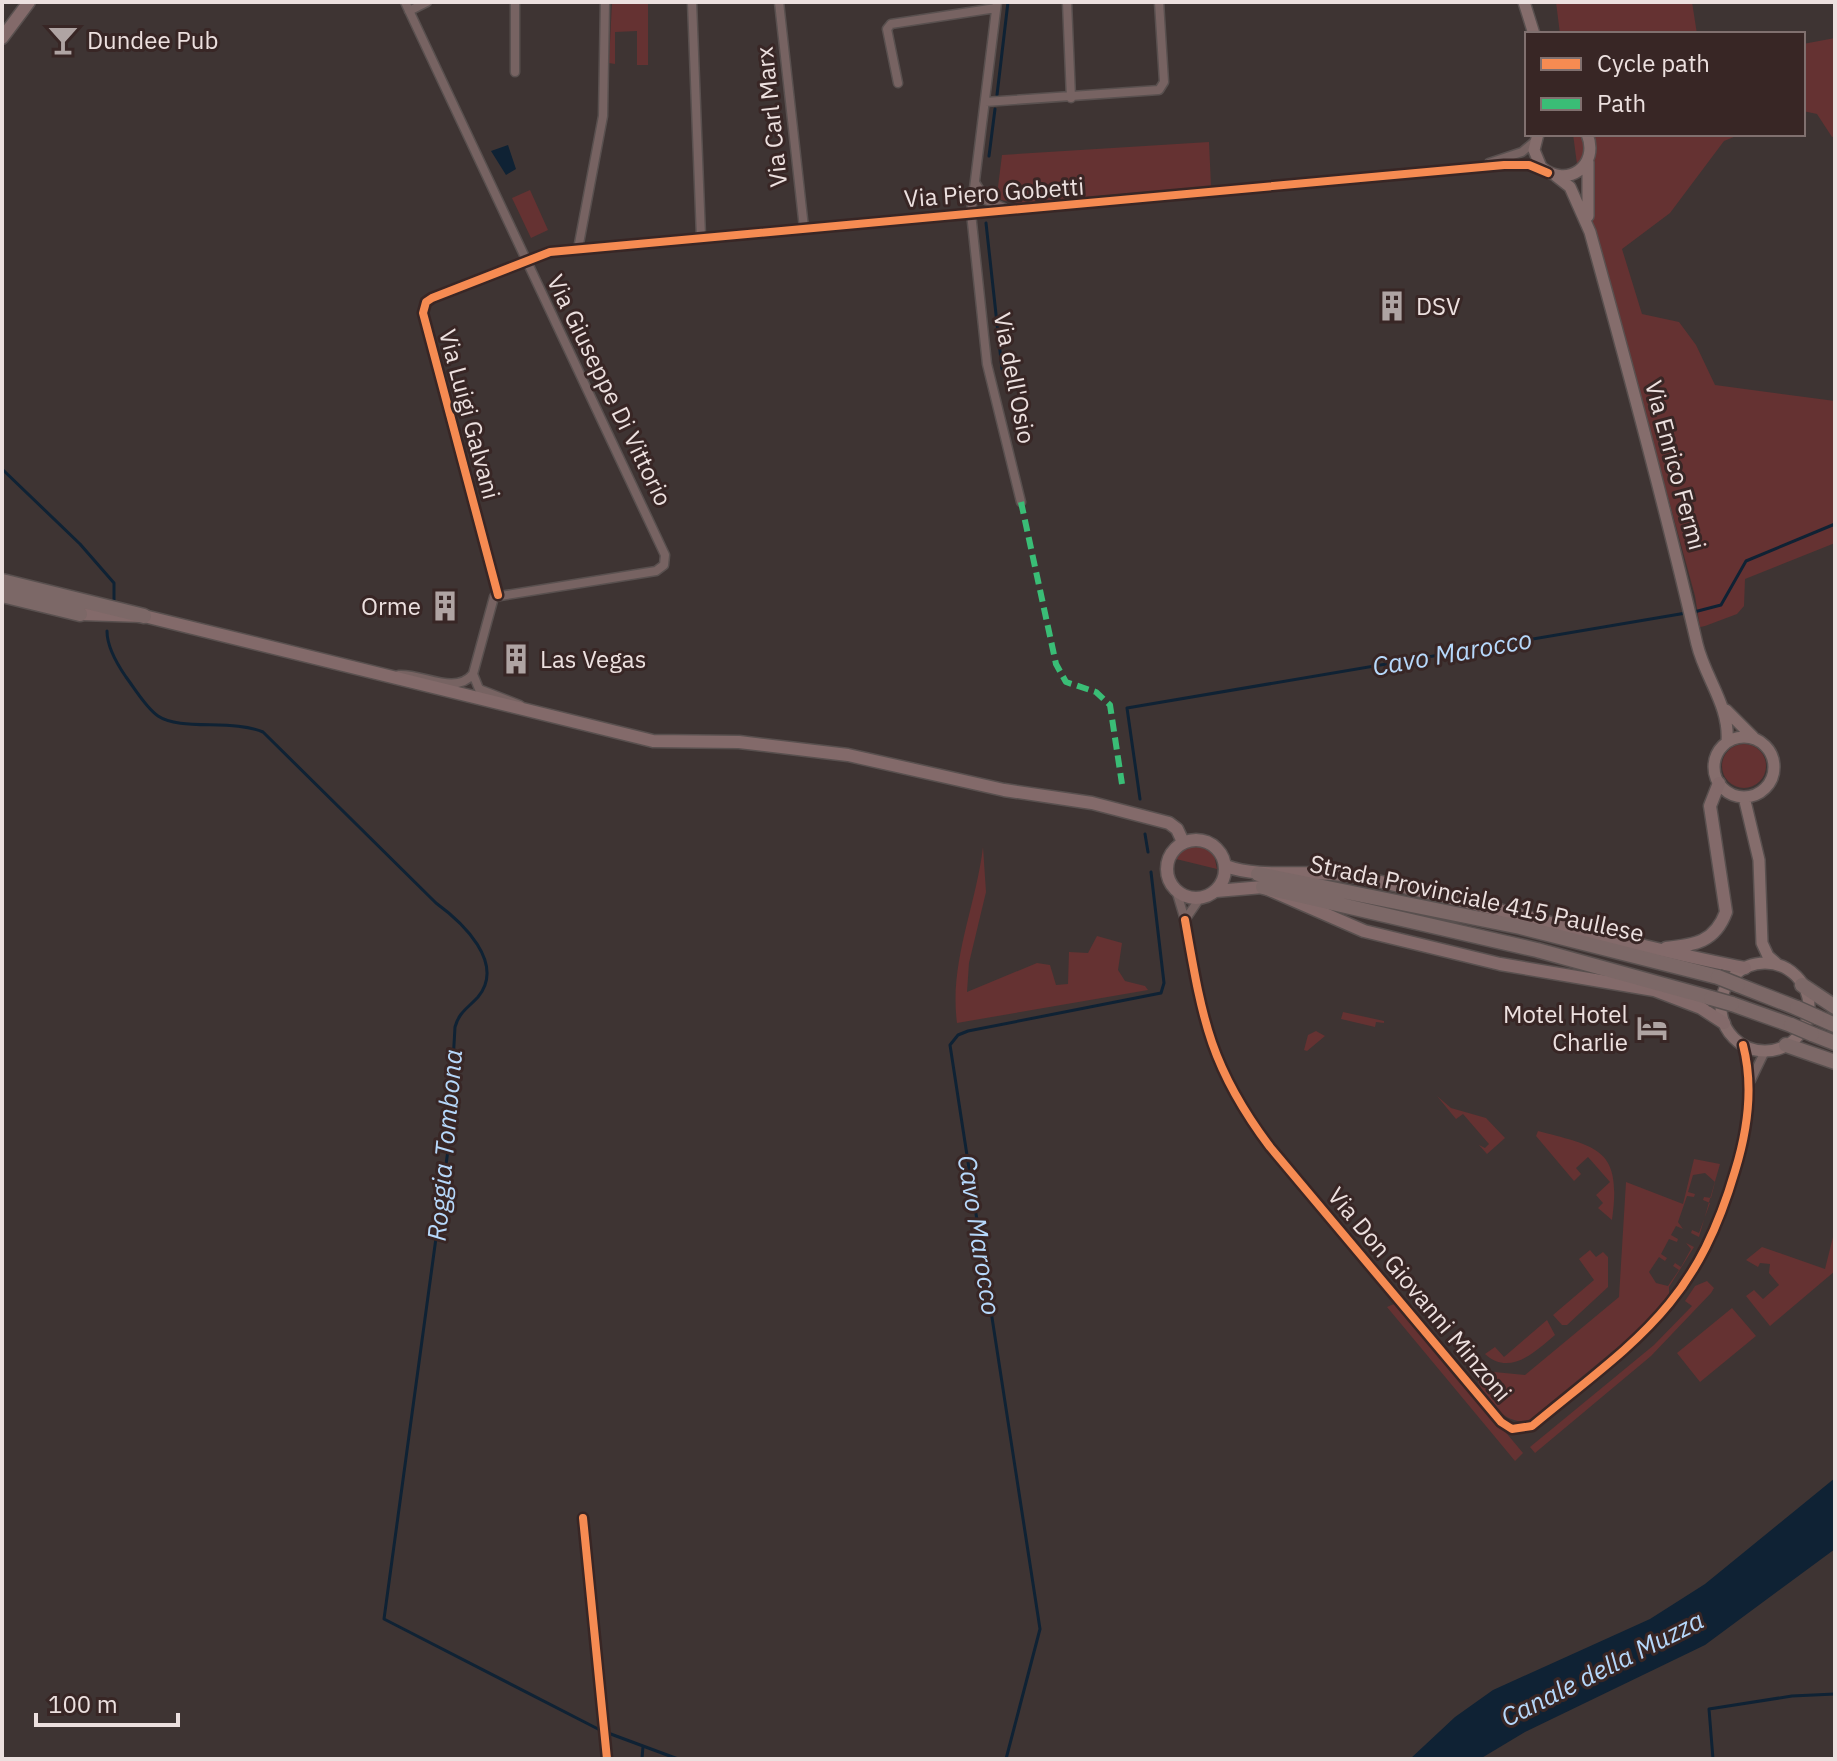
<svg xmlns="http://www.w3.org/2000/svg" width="1837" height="1761" font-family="'IBM Plex Sans',sans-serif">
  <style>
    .green { fill: #653232 }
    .water { fill: #0f2234 }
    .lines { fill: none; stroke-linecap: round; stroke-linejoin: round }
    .stream { stroke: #0f2234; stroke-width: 3 }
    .street-casing { stroke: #59504f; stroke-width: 11 }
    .secondary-casing { stroke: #59504f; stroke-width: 14 }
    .primary-casing { stroke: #59504f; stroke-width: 15 }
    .highway-casing { stroke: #59504f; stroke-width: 17 }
    .street { stroke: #776362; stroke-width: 8 }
    .secondary { stroke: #856d6c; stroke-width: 11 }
    .primary { stroke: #836a6a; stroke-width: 12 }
    .highway { stroke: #7c6867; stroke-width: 14 }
    .highway-bridge-casing { stroke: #59504f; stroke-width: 17; stroke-linecap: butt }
    .highway-bridge { stroke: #7c6867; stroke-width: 14 }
    .quiet { stroke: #3abd76; stroke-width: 6; stroke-dasharray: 12 6; stroke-linecap: butt }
    .cycleway-casing { stroke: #382625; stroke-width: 13 }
    .cycleway { stroke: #f68b52; stroke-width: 8 }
    .labels { text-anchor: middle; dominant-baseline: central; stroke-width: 6; stroke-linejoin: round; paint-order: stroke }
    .poi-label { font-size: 24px; fill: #ece0df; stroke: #382625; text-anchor: start }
    .street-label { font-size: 24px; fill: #ece0df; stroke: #382625 }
    .water-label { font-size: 26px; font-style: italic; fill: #b6d8fb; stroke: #382625 }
  </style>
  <rect width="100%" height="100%" fill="#3e3433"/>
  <path class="green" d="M612,2H648V65H637V31L615,32V64L609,63Z
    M1556,2H1692L1697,34H1560Z
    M1835,38V136L1832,137L1817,114L1803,111V44Z
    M1573,134H1741L1724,141L1670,213L1622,249L1642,314L1679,322L1696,345L1715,385L1835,401V543L1745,579L1744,606L1737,614L1705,626L1700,627L1695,596L1577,164Z
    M1209,142L1211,186L1019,203L1001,200L998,187L1002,155Z
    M530,190L548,230L531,238L512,198Z
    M1722 766a22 22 0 1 1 44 0a22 22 0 1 1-44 0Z
    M1198,843L1213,850L1217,869L1176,859L1184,847Z
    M983,847L986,892L969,963L967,992L1037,963L1050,965L1056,985L1068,984L1069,952L1088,953L1097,936L1122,943L1118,970L1125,981L1145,986L1148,990L957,1023C949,963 976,906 983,847Z
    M1343,1012L1384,1021V1023L1376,1022L1375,1027L1341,1019Z
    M1316,1031L1325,1036L1307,1051L1304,1050L1308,1035Z
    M1437,1096L1451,1108L1486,1118L1505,1138L1487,1154L1479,1145L1485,1148L1489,1144L1463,1114L1456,1119Z
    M1538,1131C1599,1147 1622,1149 1612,1220L1598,1208L1603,1203L1596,1195L1610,1182L1588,1157L1576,1168L1581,1174L1574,1181L1536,1136Z
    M1694,1159L1720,1164L1699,1237L1691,1233L1692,1230L1699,1233L1710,1203L1703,1200L1704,1197L1711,1198L1715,1182L1705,1173L1693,1175L1688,1192L1695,1194L1694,1197L1687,1196L1678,1222L1683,1229L1676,1226L1671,1235L1678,1239L1677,1242L1669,1239L1661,1254L1667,1258L1665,1261L1659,1257L1649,1272L1656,1283L1668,1286L1679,1270L1673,1266L1675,1263L1681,1267L1691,1249L1686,1243L1694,1247L1669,1287V1299L1654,1317L1531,1419C1509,1430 1482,1398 1477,1378L1482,1380L1494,1372L1525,1375L1619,1297L1626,1182L1683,1204Z
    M1835,1229V1271L1770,1326L1746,1296L1754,1290L1763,1299L1779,1285L1769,1273L1770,1264L1760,1263L1758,1267L1746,1260L1762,1247L1825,1269Z
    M1590,1250L1596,1257L1603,1252L1608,1257V1287L1567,1325H1562L1553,1315L1594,1280L1579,1259Z
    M1707,1281L1714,1288L1711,1293L1651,1356L1535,1453L1530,1447L1654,1345L1692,1306L1685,1301L1695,1286Z
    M1394,1304L1402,1308L1523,1453L1515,1461L1387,1307Z
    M1732,1308L1756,1336L1700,1382L1677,1353Z
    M1547,1320L1555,1335C1536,1351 1510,1377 1485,1354L1495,1347L1504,1357Z"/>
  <path class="water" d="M508,145L516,169L506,175L491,151Z
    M1835,1478V1549L1705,1645L1525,1732L1480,1759H1410L1455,1717L1493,1690L1650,1619L1705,1584Z"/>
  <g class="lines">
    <path class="stream" d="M997,95L1008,2
      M989,156L995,109
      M986,223L1002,369
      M2,469L80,544L114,583V603
      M1694,612L1721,605L1746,561L1835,524
      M107,631C107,647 117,664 126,677C135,689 146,708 158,716C180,731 233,719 263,732L436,903C462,922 506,963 478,997C468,1008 459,1012 455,1027L448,1150L384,1619L600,1730
      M1140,799L1127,708L1686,613
      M1145,834L1148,852
      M608,1733L678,1759
      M642,1759L643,1746
      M1006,1759L1040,1629L950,1045L958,1035L968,1031L1161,993L1164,983L1151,872
      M1713,1759L1709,1709L1792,1696L1835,1694"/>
    <g class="street-casing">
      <path id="street" d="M405,2L665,555L664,565L656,571L494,597L473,674L479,689L520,705
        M515,2V72
        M692,2L701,237
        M779,2L804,228
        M997,2L971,213L987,364L1021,502
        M1067,2L1071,98
        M409,11L427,2
        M898,83L887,29L891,24L996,8
        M985,102L1159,90L1164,82L1159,2
        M1489,163L1522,152L1534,142
        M976,184L986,200L1004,208
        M578,249L603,116L605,2
        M498,595L423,313L426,302L432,298L550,252L1504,165H1529L1543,171
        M399,675C422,673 455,696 473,674
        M1176,890L1185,920L1200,898
        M1185,920C1202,1017 1209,1066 1270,1147L1501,1422L1512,1429L1532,1426C1636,1340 1695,1307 1735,1171C1748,1129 1754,1087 1743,1045
        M1751,1080L1765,1051
        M583,1518L607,1759"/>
    </g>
    <g class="secondary-casing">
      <path id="secondary" d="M1524,2L1534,34
        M1538,134L1534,150L1541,167C1567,189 1600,166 1587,134
        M1588,162V216
        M1556,176L1570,187L1590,232C1628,369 1665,506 1697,644C1705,678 1730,706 1727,742
        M1726,710L1753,737
        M1714 767a30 30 0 1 1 60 0a30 30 0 1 1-60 0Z
        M1744,797L1759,860L1762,943L1768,956L1777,964
        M1721 1007a44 44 0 1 1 88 0a44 44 0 1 1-88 0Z"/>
    </g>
    <g class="primary-casing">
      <path id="primary" d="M2,38L29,2
        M80,614L144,616L653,741L739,742L848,755L1004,790L1092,803L1169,823L1177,829L1183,842
        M1167 869a29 29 0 1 1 58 0a29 29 0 1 1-58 0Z
        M1226,866C1262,880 1316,868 1358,877C1488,904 1615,943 1745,968
        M1216,891L1263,887L1364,931L1500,964L1654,990L1701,1008L1724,1023
        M1666,948C1695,945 1715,942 1726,912L1710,806L1719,783"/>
    </g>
    <g class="highway-casing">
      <path id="highway" d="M2,581L144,616
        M2,595L80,614
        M1258,874L1520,927L1718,977
        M1263,887L1537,950L1711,998
        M1738,985L1797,1008
        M1802,985L1835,1007
        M1732,1004L1791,1025
        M1817,1017L1835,1025
        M1812,1034L1835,1043
        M1786,1045L1835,1062"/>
    </g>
    <use href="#street" class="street"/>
    <use href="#secondary" class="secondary"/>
    <use href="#primary" class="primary"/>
    <use href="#highway" class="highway"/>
    <g class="highway-bridge-casing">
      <path id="highway-bridge" d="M1718,977L1738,985
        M1711,998L1732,1004
        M1797,1008L1817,1017
        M1791,1025L1812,1034"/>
    </g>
    <use href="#highway-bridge" class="highway-bridge"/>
    <path class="quiet" d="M1021,502L1056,664L1066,682L1096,692L1110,705L1122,784"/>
    <g class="cycleway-casing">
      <path id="cycleway" d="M498,595L423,313L426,302L432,298L550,252L1504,165H1529L1548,173
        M1185,920C1202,1017 1209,1066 1270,1147L1501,1422L1512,1429L1532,1426C1636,1340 1695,1307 1735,1171C1748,1129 1754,1087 1743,1045
        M583,1518L607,1759"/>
    </g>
    <use href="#cycleway" class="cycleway"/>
  </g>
  <defs>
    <g id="bar-bare" transform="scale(2.4)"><path d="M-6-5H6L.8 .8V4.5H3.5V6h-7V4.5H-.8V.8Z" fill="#afa4a3" stroke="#382625" stroke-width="2.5" paint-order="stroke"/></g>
    <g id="building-bare" transform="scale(2.4)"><path d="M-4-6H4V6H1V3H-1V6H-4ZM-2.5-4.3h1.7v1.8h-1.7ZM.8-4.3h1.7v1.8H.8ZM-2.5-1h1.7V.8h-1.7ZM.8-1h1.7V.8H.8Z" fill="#afa4a3" stroke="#382625" stroke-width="2.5" paint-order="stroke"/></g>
    <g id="hotel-bare" transform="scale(2.4)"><path d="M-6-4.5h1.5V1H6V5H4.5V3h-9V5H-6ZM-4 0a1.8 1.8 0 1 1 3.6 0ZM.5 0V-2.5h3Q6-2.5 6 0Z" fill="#afa4a3" stroke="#382625" stroke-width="2.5" paint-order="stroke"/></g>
  </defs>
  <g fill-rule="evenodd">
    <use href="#bar-bare" x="63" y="40"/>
    <use href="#building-bare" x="1392" y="306"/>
    <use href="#building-bare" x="445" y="606"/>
    <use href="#building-bare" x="516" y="659"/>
    <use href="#hotel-bare" x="1652" y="1028"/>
  </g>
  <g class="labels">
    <g class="poi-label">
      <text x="87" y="40">Dundee Pub</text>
      <text x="1416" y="306">DSV</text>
      <text x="421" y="606" text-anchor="end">Orme</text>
      <text x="540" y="659">Las Vegas</text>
      <text x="1628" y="1014" text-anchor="end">Motel Hotel<tspan x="1628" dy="28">Charlie</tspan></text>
    </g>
    <g class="street-label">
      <text transform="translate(771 117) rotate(-96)">Via Carl Marx</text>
      <text transform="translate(994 192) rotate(-4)">Via Piero Gobetti</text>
      <text transform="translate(1015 378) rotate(79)">Via dell'Osio</text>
      <text transform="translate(610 390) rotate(64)">Via Giuseppe Di Vittorio</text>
      <text transform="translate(470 414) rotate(75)">Via Luigi Galvani</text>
      <text transform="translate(1676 465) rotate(75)">Via Enrico Fermi</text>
      <text transform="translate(1477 898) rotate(12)">Strada Provinciale 415 Paullese</text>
      <text transform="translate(1420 1294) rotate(50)">Via Don Giovanni Minzoni</text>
    </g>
    <g class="water-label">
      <text transform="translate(1452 652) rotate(-10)">Cavo Marocco</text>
      <text transform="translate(444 1145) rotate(-85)">Roggia Tombona</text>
      <text transform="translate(980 1235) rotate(81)">Cavo Marocco</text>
      <text transform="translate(1602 1668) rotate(-27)">Canale della Muzza</text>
    </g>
  </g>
  <rect width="1837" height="1761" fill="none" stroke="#ece0df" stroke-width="8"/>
  <rect x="1525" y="32" width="280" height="104" fill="#382625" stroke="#80706f" stroke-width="2"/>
  <rect x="1541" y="58" width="40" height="12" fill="#f68b52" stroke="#80706f" stroke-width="2"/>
  <text x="1597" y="72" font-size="24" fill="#ece0df">Cycle path</text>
  <rect x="1541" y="98" width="40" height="12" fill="#3abd76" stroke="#80706f" stroke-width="2"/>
  <text x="1597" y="112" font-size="24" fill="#ece0df">Path</text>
  <path d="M36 1713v12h142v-12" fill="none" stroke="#ece0df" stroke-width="4"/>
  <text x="48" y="1713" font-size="24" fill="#ece0df" stroke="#382625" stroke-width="6" paint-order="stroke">100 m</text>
</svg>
